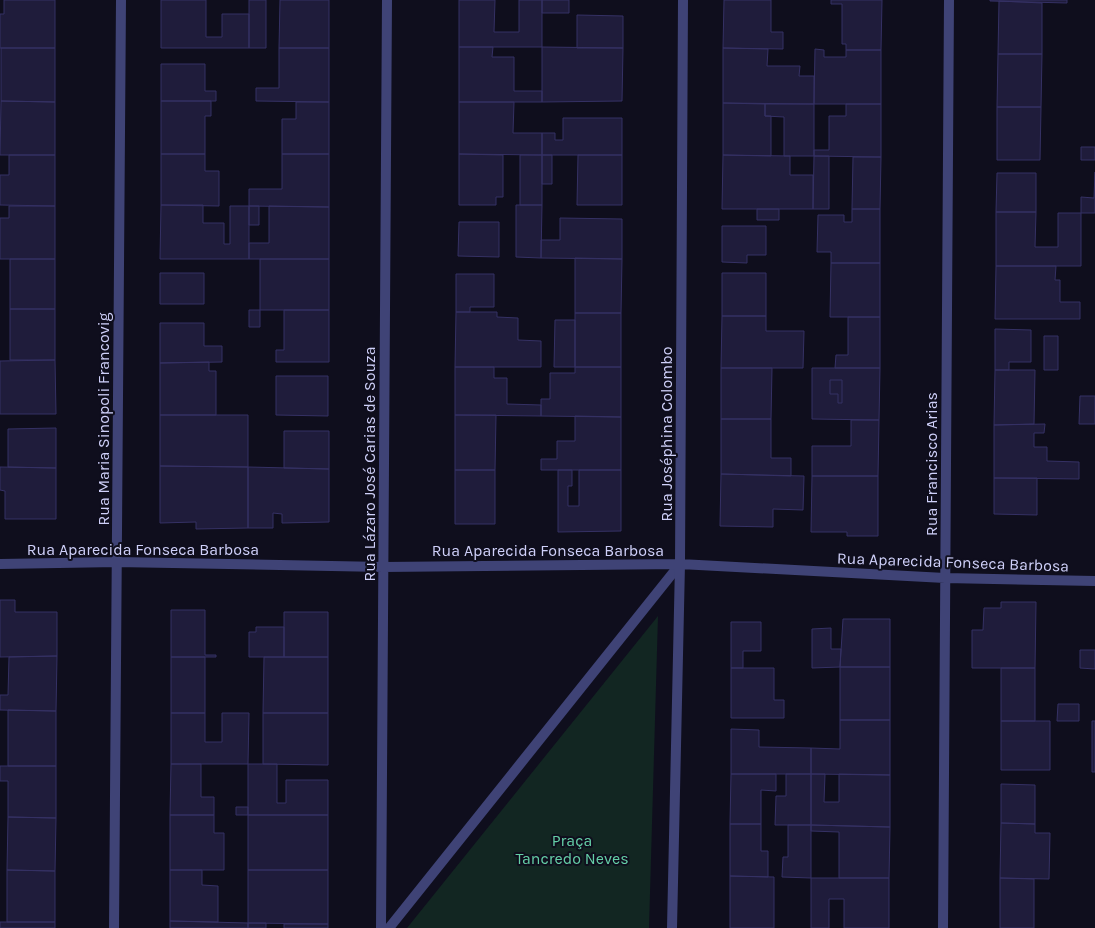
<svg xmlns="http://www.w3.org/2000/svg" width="1095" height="928" font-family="Karla,sans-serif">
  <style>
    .green { fill: #122622 }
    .building { fill: #1f1c3b; stroke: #353164 }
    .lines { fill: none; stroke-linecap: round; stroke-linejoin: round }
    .lane { stroke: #3f4376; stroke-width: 10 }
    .street { stroke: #3f4376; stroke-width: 10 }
    .labels { text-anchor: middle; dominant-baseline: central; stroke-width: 4; stroke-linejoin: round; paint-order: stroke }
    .street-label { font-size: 16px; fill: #cfd0f9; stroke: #0f0e1d }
    .park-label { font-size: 16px; fill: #65cfa7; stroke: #0f0e1d }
  </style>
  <rect width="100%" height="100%" fill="#0f0e1d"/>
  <path class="green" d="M658,616L649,928H407Z"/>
  <path class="building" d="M4,0H55V48H0V14H4Z
    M161,0H206V37H222V14H249V48H161Z
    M249,0H266V48H249Z
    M280,0H329V48H279Z
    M459,0H495L494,32H519V0H542V47H459Z
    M542,0H569V13H542Z
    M724,0H771V32H783V49L723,48Z
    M831,0H882L881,50H846V44H842V4H831Z
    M990,0H1067V3L990,1Z
    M999,1L1042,3V54H998Z
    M577,15L623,16V48H577Z
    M459,47H493L492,57H514V91H542V102H459Z
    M542,47L623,48L622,101L542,102Z
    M1,48H55V102L1,101Z
    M279,48H329V102L256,101V88H279Z
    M723,48L768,49L767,66H800L799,76H814V104L723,103Z
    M815,49L824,50V57H846V50H881V104H814Z
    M998,54H1042L1041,107H997Z
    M161,64H205V91H216V101H161Z
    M1,101L55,102V155H0Z
    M161,101H211V116H205V154H161Z
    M296,102H329V154H282V119H296Z
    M459,102H514L513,133H542V155L459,154Z
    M723,103L765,104V116H771V156L723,155Z
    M765,104H814V156H784V117L765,116Z
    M846,104H881V157L814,156V150H829V116H846Z
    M997,107H1041L1040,160H997Z
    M563,118H622V155H542V133H555V140H563Z
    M1081,147H1095V160H1081Z
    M161,154H205V171H219V206L161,205Z
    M282,154H329V207L249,206V189H282Z
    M459,154L503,155V197H496V205H459Z
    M9,155H55V206L0,205V175H9Z
    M520,155H542V205H520Z
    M542,155H552V184H542Z
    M578,155H622V205H577Z
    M723,155L790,156V175H813V209H722Z
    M814,156H829V209H813Z
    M853,157H881L880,209H852Z
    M1095,172V213H1081V197L1094,198Z
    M997,173H1036V212H996Z
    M161,205H203V223H224V244H230V206H249V259H160Z
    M516,205H542L541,258L516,257Z
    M9,206H55V259H0V218H9Z
    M249,206H259V225H249Z
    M269,206L329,207V259H249V243H269Z
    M757,209H779V220H757Z
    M852,209H880V263H831V252H817L818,215H844V222H852Z
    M996,212H1036L1035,247H1058V213H1081V266H996Z
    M560,218L622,219V259L541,258V240H560Z
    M459,222H499V257L458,256Z
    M722,226H766V255H747V263L722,262Z
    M575,258L622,259L621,313H575Z
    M10,259H55V309H10Z
    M260,259H329V310H260Z
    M831,263H880V317H830Z
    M996,266H1056L1055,280H1060V302H1080V319H995Z
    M160,273H204V304H160Z
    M722,273H766V316H722Z
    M456,274H494V307H470V312H456Z
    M10,309H55V360H10Z
    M249,310H260V327H249Z
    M284,310H329V362H276V350H284Z
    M456,312H497V317L518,318V340L541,341V367H455Z
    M575,313H621V367H575Z
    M722,316H766V331H804L803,368H721Z
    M848,317H880V368H835L836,355H848Z
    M555,320H575V367H554Z
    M160,323H204V346H222V362L160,363Z
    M995,329L1031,330V362H1009V370H995Z
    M1044,336H1058V370H1044Z
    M55,360L56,414H0V361Z
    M209,362V371H216V415H160V363Z
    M455,367H494V378H507V404L541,405V416L455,415Z
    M575,367H621V417L541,416V399H550V373H575Z
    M721,368H772L771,419H721Z
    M812,368H880L879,420L812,419Z
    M995,370H1035L1034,424L994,425Z
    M276,376H328V416L276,415Z
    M830,380H842V403H838V394H830Z
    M1080,396H1095V424H1079Z
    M160,415H248V467L160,466Z
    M455,415H496L495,470H455Z
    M575,416L621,417V470H541V459H557V441H575Z
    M721,419H771V458H791V476L721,474Z
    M851,420H879L878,476H812V446H851Z
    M1045,424L1044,433H1034V447H1047V461L1079,462V479L994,478V425Z
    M56,428V468L8,467V429Z
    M284,431H329V469L284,468Z
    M160,466L248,467V528L196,529V522L160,523Z
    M0,467L56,468V519H5V491L0,490Z
    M248,467L329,469V522L282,523V514L273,513V528H248Z
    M455,470H495V524H455Z
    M558,470H572V486H568V506H579V470H621V531L558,532Z
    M721,474L804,476L803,510L773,509V527L720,526Z
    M812,476H878V536H847V532H811Z
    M994,478H1037V515L994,514Z
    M0,600H15V612H57V656L0,657Z
    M1001,602H1036L1035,668H972V630H983L984,608H1001Z
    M171,610H205V655H216V657H171Z
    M284,612H328V657H284Z
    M843,619H890V667H840Z
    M731,622H761V651H743V668H731Z
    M256,627H284V657H249V632H256Z
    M831,628V649H841L840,667L812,668V629Z
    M1080,650H1095V669L1080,668Z
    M57,656L56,711L0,710V695H8L9,657Z
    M171,657H205V713H171Z
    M264,657H328V713H263Z
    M840,667H890V720H840Z
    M731,668H774V700H784V718H731Z
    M1001,668H1035V721H1001Z
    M1058,704H1079V721H1057Z
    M8,710L56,711V766H8Z
    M171,713H205V742H222V713H249L248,764H171Z
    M263,713H328V765L263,764Z
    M840,720H890V775L811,774V748L840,749Z
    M1001,721H1050V770H1001Z
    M1092,721H1095V772H1092Z
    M731,729L759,730V747L811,748V774H731Z
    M171,764H201V797H214V815H170Z
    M248,764H277V803H286V780H328V815H248Z
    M0,766H56V818L8,817V781H0Z
    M731,774H776V791L761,790V824H730Z
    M786,774H811V825H775L776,796H786Z
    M811,774H825L824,802H839V774L890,775V827L811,825Z
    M1001,784L1035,785V824L1001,823Z
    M236,807H248V815H236Z
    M170,815H214V833H224V870H170Z
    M248,815H328V870H248Z
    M8,817L56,818L55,871L7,870Z
    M1001,823L1035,824V833H1050L1049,879L1000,878Z
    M730,824H761V851H768V877L730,876Z
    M788,825H811V878L782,877L783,857H788Z
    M811,825L890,827L889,878H839V832L811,831Z
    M7,870L55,871V922H7Z
    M170,870H202V885L218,886V922L170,921Z
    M248,870H328V924L248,923Z
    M730,876L774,877V928H730Z
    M811,878H889V928H844V899H829V928H811Z
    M1000,878L1034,879V928H1000Z
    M170,921L248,923V928H170Z
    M0,922H55V928H0Z
    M248,923H266V928H248Z
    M284,924H328V928H284Z"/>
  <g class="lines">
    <path class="lane" d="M389,928L680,564"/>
    <path class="street" d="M0,564L117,562L383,567L680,564L945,578L1095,581
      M114,928L121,0
      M381,928L387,0
      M672,928L680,564L683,0
      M943,928L949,0"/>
  </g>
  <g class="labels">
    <g class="street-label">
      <text transform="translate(103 419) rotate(-90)">Rua Maria Sinopoli Francovig</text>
      <text transform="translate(666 434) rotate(-90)">Rua Joséphina Colombo</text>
      <text transform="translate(369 464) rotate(-90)">Rua Lázaro José Carias de Souza</text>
      <text transform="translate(931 464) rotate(-90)">Rua Francisco Arias</text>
      <text x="143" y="549">Rua Aparecida Fonseca Barbosa</text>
      <text x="548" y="550">Rua Aparecida Fonseca Barbosa</text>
      <text transform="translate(953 562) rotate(2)">Rua Aparecida Fonseca Barbosa</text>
    </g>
    <g class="park-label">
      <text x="572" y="840">Praça<tspan x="572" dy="18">Tancredo Neves</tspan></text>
    </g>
  </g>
</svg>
